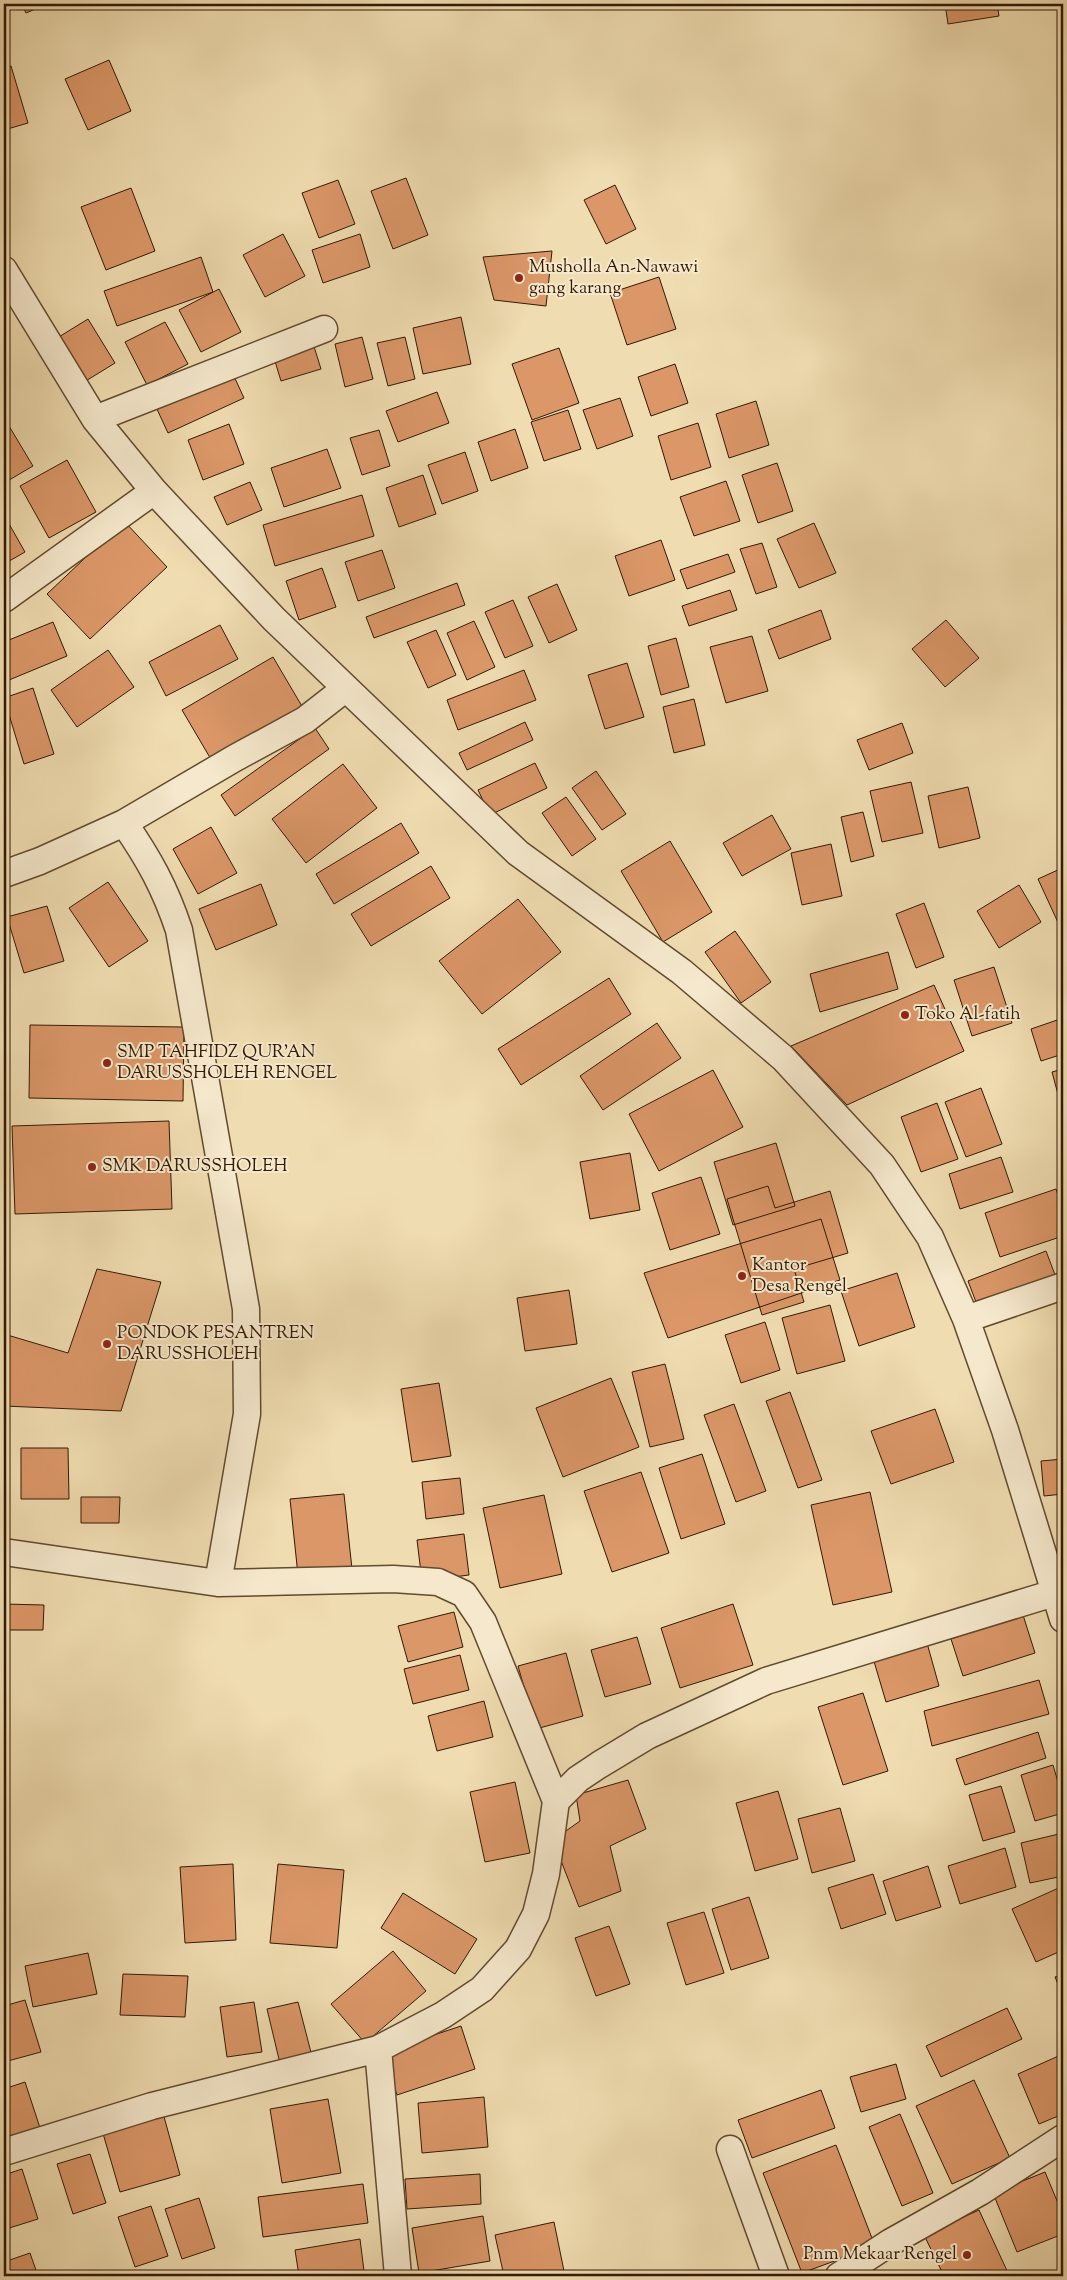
<svg xmlns="http://www.w3.org/2000/svg" width="1067" height="2280" font-family="'Sorts Mill Goudy',serif">
  <style>
    .building { fill: #db9768; stroke: #321903 }
    .lines { fill: none; stroke-linecap: round; stroke-linejoin: round }
    .minor-casing { stroke: #614a2e; stroke-width: 29 }
    .minor { stroke: #f5e8cc; stroke-width: 26 }
    .poi-dot { fill: #8f2418; stroke: #f5e8cc; stroke-width: 2 }
    .labels { text-anchor: middle; dominant-baseline: central; stroke-width: 4; stroke-linejoin: round; paint-order: stroke }
    .poi-label { font-size: 18px; fill: #321903; stroke: #f5e8cc; text-anchor: start }
  </style>
  <rect width="100%" height="100%" fill="#efdcb0"/>
  <filter id="stains"><feTurbulence type="fractalNoise" baseFrequency=".004" numOctaves="4"/><feColorMatrix values="0 0 0 0 .2 0 0 0 0 .09 0 0 0 0 .02 0 0 0 .5 -.17"/></filter>
  <radialGradient id="worn" r=".72"><stop offset=".6" stop-color="#630" stop-opacity="0"/><stop offset="1" stop-color="#630" stop-opacity=".3"/></radialGradient>
  <path class="building" d="M22,4H47L26,13Z
    M945,4H997L999,16L948,24Z
    M109,60L131,111L88,130L65,79Z
    M11,66L28,123L4,130V68Z
    M406,178L428,235L393,249L371,191Z
    M338,180L355,224L319,238L302,193Z
    M615,185L636,229L606,244L584,200Z
    M131,188L155,251L106,270L81,207Z
    M283,234L305,276L265,297L243,255Z
    M360,234L370,267L323,283L312,250Z
    M552,251L546,306L494,300L483,257Z
    M201,257L213,292L117,326L104,291Z
    M659,277L676,329L627,345L610,293Z
    M219,289L241,332L201,352L179,310Z
    M461,317L471,364L423,374L413,328Z
    M88,319L115,363L76,387L49,343Z
    M165,322L188,364L147,385L125,342Z
    M311,337L321,369L281,381L271,348Z
    M362,337L373,379L345,387L335,344Z
    M405,337L415,379L388,386L377,343Z
    M559,348L579,403L532,420L512,364Z
    M675,364L688,403L651,416L638,377Z
    M232,372L244,398L168,433L156,407Z
    M437,392L449,423L398,442L386,411Z
    M620,398L633,436L597,449L583,410Z
    M756,401L769,445L729,458L716,414Z
    M568,410L581,449L544,461L531,422Z
    M698,423L711,467L671,480L658,436Z
    M229,424L244,464L203,480L188,440Z
    M9,426L33,466L4,483V429Z
    M515,429L528,468L491,481L478,442Z
    M379,430L390,466L362,475L350,438Z
    M327,449L341,488L284,507L271,468Z
    M465,452L478,491L442,504L428,465Z
    M67,460L96,512L49,538L20,486Z
    M777,463L793,511L758,523L742,475Z
    M423,475L436,514L399,527L386,488Z
    M726,481L740,521L694,536L680,497Z
    M250,482L262,510L227,525L214,497Z
    M362,495L374,536L275,566L263,525Z
    M4,515L25,552L4,564Z
    M124,521L167,567L90,639L47,594Z
    M814,523L836,573L799,588L777,539Z
    M661,540L675,580L629,596L615,556Z
    M762,543L777,587L756,594L740,549Z
    M382,550L395,588L358,601L345,562Z
    M728,554L735,572L687,589L680,570Z
    M322,568L336,607L299,620L286,581Z
    M457,583L465,605L374,638L366,617Z
    M557,584L577,630L549,643L528,597Z
    M730,590L737,610L689,626L682,606Z
    M513,600L533,646L505,658L485,612Z
    M821,610L831,639L779,659L768,630Z
    M946,620L979,658L945,687L912,649Z
    M474,621L495,667L467,680L447,633Z
    M53,622L67,656L9,680L4,668V642Z
    M220,625L238,659L166,696L149,662Z
    M436,630L456,675L428,688L407,642Z
    M752,636L768,691L726,703L710,647Z
    M676,638L689,687L661,695L648,646Z
    M108,650L134,687L77,727L51,690Z
    M273,657L303,708L212,761L182,710Z
    M627,663L644,717L605,729L588,675Z
    M524,670L536,700L458,730L447,700Z
    M33,688L54,754L24,764L4,698Z
    M694,699L705,745L674,753L663,707Z
    M525,722L533,740L467,770L459,753Z
    M902,723L913,753L869,770L857,740Z
    M315,728L329,749L235,816L221,795Z
    M535,763L547,788L490,815L478,790Z
    M343,764L377,808L306,863L272,819Z
    M596,771L626,814L602,830L572,788Z
    M911,782L923,833L882,842L870,791Z
    M968,787L980,838L939,848L928,796Z
    M566,797L596,839L572,856L542,813Z
    M863,812L874,856L851,862L841,817Z
    M772,815L791,849L742,876L723,843Z
    M401,823L419,853L334,904L316,874Z
    M211,827L237,873L198,894L173,849Z
    M670,841L712,912L663,942L621,871Z
    M831,844L842,896L802,905L791,853Z
    M431,866L450,898L371,946L351,914Z
    M1060,869L1063,877V928L1061,929L1038,879Z
    M108,882L148,941L109,967L69,908Z
    M261,884L277,925L216,950L199,909Z
    M1019,885L1041,922L999,948L977,911Z
    M518,899L561,952L482,1014L439,961Z
    M924,903L944,957L916,968L896,914Z
    M47,906L64,961L24,973L7,917Z
    M735,931L771,982L741,1003L705,952Z
    M888,952L898,989L820,1012L810,974Z
    M994,967L1012,1023L972,1036L954,980Z
    M609,978L631,1014L521,1085L498,1049Z
    M934,985L964,1051L847,1105L791,1046Z
    M1063,1018V1054L1041,1061L1031,1029Z
    M657,1023L681,1058L603,1110L580,1076Z
    M30,1025L184,1027L183,1101L29,1098Z
    M1063,1069V1113L1052,1072Z
    M713,1070L743,1127L659,1171L629,1114Z
    M981,1088L1002,1144L966,1157L945,1102Z
    M937,1103L958,1159L921,1172L901,1117Z
    M169,1121L172,1209L15,1214L12,1126Z
    M776,1143L795,1206L733,1225L714,1162Z
    M630,1153L640,1210L590,1219L580,1162Z
    M1001,1157L1013,1192L960,1209L949,1174Z
    M701,1177L720,1234L670,1250L652,1193Z
    M768,1186L775,1208L830,1191L848,1253L794,1269L804,1302L762,1315L727,1199Z
    M1056,1189L1063,1210V1236L1000,1257L985,1213Z
    M821,1219L840,1280L668,1338L644,1273Z
    M4,1234L7,1235L4,1272Z
    M1046,1251L1057,1280L979,1310L968,1281Z
    M97,1269L161,1282L121,1411L4,1406V1334L68,1353Z
    M897,1273L915,1327L859,1346L841,1291Z
    M569,1290L577,1344L525,1351L517,1298Z
    M830,1305L845,1361L797,1374L782,1318Z
    M765,1322L780,1370L741,1383L725,1335Z
    M665,1364L684,1439L650,1447L632,1372Z
    M611,1378L639,1447L563,1477L536,1408Z
    M439,1383L451,1456L412,1462L401,1389Z
    M790,1392L822,1480L798,1488L766,1401Z
    M734,1404L766,1491L736,1502L704,1415Z
    M935,1409L954,1462L891,1484L871,1431Z
    M21,1448H68L69,1499H21Z
    M702,1454L725,1524L681,1539L659,1468Z
    M1063,1459V1494L1044,1496L1041,1461Z
    M641,1472L669,1553L612,1572L584,1491Z
    M460,1478L464,1514L426,1519L422,1482Z
    M870,1492L892,1592L833,1605L811,1505Z
    M344,1494L352,1569L298,1575L290,1499Z
    M544,1495L562,1574L500,1588L483,1508Z
    M81,1497H120L119,1523H81Z
    M464,1534L469,1575L422,1581L417,1540Z
    M4,1604L44,1605L43,1630H4Z
    M733,1604L753,1665L680,1688L661,1628Z
    M454,1612L463,1647L408,1662L398,1626Z
    M1023,1615L1035,1653L963,1676L951,1639Z
    M637,1637L651,1684L605,1697L591,1650Z
    M927,1643L939,1686L886,1702L873,1658Z
    M566,1653L583,1716L536,1729L518,1666Z
    M460,1655L469,1690L413,1704L404,1669Z
    M1039,1680L1049,1714L932,1746L924,1711Z
    M863,1693L888,1771L843,1785L818,1707Z
    M484,1701L493,1737L437,1751L428,1716Z
    M1038,1732L1046,1758L965,1785L956,1759Z
    M1053,1765L1063,1799V1813L1035,1821L1021,1775Z
    M628,1780L646,1829L610,1846L621,1891L579,1907L553,1840L580,1821L576,1795Z
    M515,1782L530,1853L485,1862L470,1792Z
    M1001,1786L1015,1832L983,1841L969,1795Z
    M778,1791L798,1859L755,1871L736,1803Z
    M840,1808L855,1861L812,1873L798,1819Z
    M1063,1833V1876L1030,1883L1021,1843Z
    M1005,1848L1016,1887L960,1904L948,1866Z
    M233,1864L236,1940L185,1943L180,1867Z
    M278,1864L344,1870L337,1948L270,1943Z
    M928,1866L941,1907L896,1921L883,1881Z
    M873,1874L886,1914L841,1929L828,1888Z
    M1063,1886V1950L1036,1962L1012,1909Z
    M403,1893L477,1939L455,1974L381,1928Z
    M749,1897L769,1958L731,1970L712,1909Z
    M704,1912L724,1973L686,1985L667,1923Z
    M609,1926L630,1984L596,1996L575,1938Z
    M393,1951L426,1991L365,2043L331,2004Z
    M88,1953L97,1994L33,2007L25,1966Z
    M123,1974L188,1976L185,2017L120,2015Z
    M1063,1974V1996L1055,1977Z
    M25,2000L41,2052L4,2062V2006Z
    M254,2002L262,2052L227,2057L220,2007Z
    M298,2002L315,2068L283,2076L267,2009Z
    M1007,2008L1022,2039L941,2077L926,2046Z
    M461,2026L475,2069L397,2095L383,2052Z
    M1063,2054V2114L1039,2124L1018,2074Z
    M896,2064L906,2099L861,2112L850,2077Z
    M974,2080L1010,2158L952,2184L916,2106Z
    M25,2082L42,2134L4,2147V2089Z
    M821,2090L835,2128L752,2158L738,2120Z
    M484,2097L488,2147L422,2153L418,2103Z
    M328,2099L341,2173L282,2183L270,2109Z
    M163,2113L180,2175L120,2192L102,2130Z
    M900,2114L933,2193L902,2206L869,2127Z
    M836,2145L875,2246L802,2273L763,2173Z
    M90,2154L106,2203L73,2214L57,2164Z
    M22,2169L38,2219L6,2229L4,2223V2175Z
    M1045,2172L1063,2215V2234L1017,2252L993,2193Z
    M480,2174L481,2204L407,2209L405,2179Z
    M363,2184L368,2223L263,2237L258,2197Z
    M199,2198L215,2248L182,2259L165,2209Z
    M151,2206L168,2256L135,2267L118,2217Z
    M979,2210L1009,2275L944,2276L924,2235Z
    M483,2216L490,2261L419,2273L412,2228Z
    M554,2222L565,2276H504L495,2235Z
    M360,2239L364,2271L333,2276H299L295,2250Z
    M30,2253L38,2276H4V2262Z"/>
  <g class="lines">
    <g class="minor-casing">
      <path id="minor" d="M4,270L95,419L154,491L274,619L518,853L682,972L783,1058L882,1165L930,1237L966,1319L1005,1430L1063,1619
        M95,419L324,329
        M4,599L154,491
        M124,823L235,758L305,720L346,688
        M4,874L40,861L124,823C149,859 165,888 179,930L246,1309L247,1414L218,1583
        M966,1319L1063,1286
        M4,1552L218,1583L393,1579L438,1582L464,1594L483,1622L556,1801
        M378,2049L398,2276
        M730,2149L776,2276
        M4,2152L152,2106L378,2049L443,2015L482,1989L518,1949L536,1914L546,1874L556,1801L578,1779L599,1765L647,1736L766,1681L1054,1593
        M839,2276L891,2242L980,2192L1063,2138"/>
    </g>
    <use href="#minor" class="minor"/>
  </g>
  <g class="poi-dot">
    <circle cx="519" cy="278" r="5"/>
    <circle cx="905" cy="1015" r="5"/>
    <circle cx="107" cy="1063" r="5"/>
    <circle cx="92" cy="1167" r="5"/>
    <circle cx="742" cy="1276" r="5"/>
    <circle cx="107" cy="1344" r="5"/>
    <circle cx="967" cy="2255" r="5"/>
  </g>
  <g class="labels">
    <g class="poi-label">
      <text x="529" y="268">Musholla An-Nawawi<tspan x="529" dy="21">gang karang</tspan></text>
      <text x="915" y="1015">Toko Al-fatih</text>
      <text x="117" y="1053">SMP TAHFIDZ QUR'AN<tspan x="117" dy="21">DARUSSHOLEH RENGEL</tspan></text>
      <text x="102" y="1167">SMK DARUSSHOLEH</text>
      <text x="752" y="1266">Kantor<tspan x="752" dy="21">Desa Rengel</tspan></text>
      <text x="117" y="1334">PONDOK PESANTREN<tspan x="117" dy="21">DARUSSHOLEH</tspan></text>
      <text x="957" y="2255" text-anchor="end">Pnm Mekaar Rengel</text>
    </g>
  </g>
  <rect width="1067" height="2280" fill="none" stroke="#efdcb0" stroke-width="20"/>
  <rect x="5" y="5" width="1057" height="2270" fill="none" stroke="#321903" stroke-width="2.5"/>
  <rect x="10" y="10" width="1047" height="2260" fill="none" stroke="#321903"/>
  <rect width="100%" height="100%" filter="url(#stains)"/>
  <rect width="100%" height="100%" fill="url(#worn)"/>
</svg>
